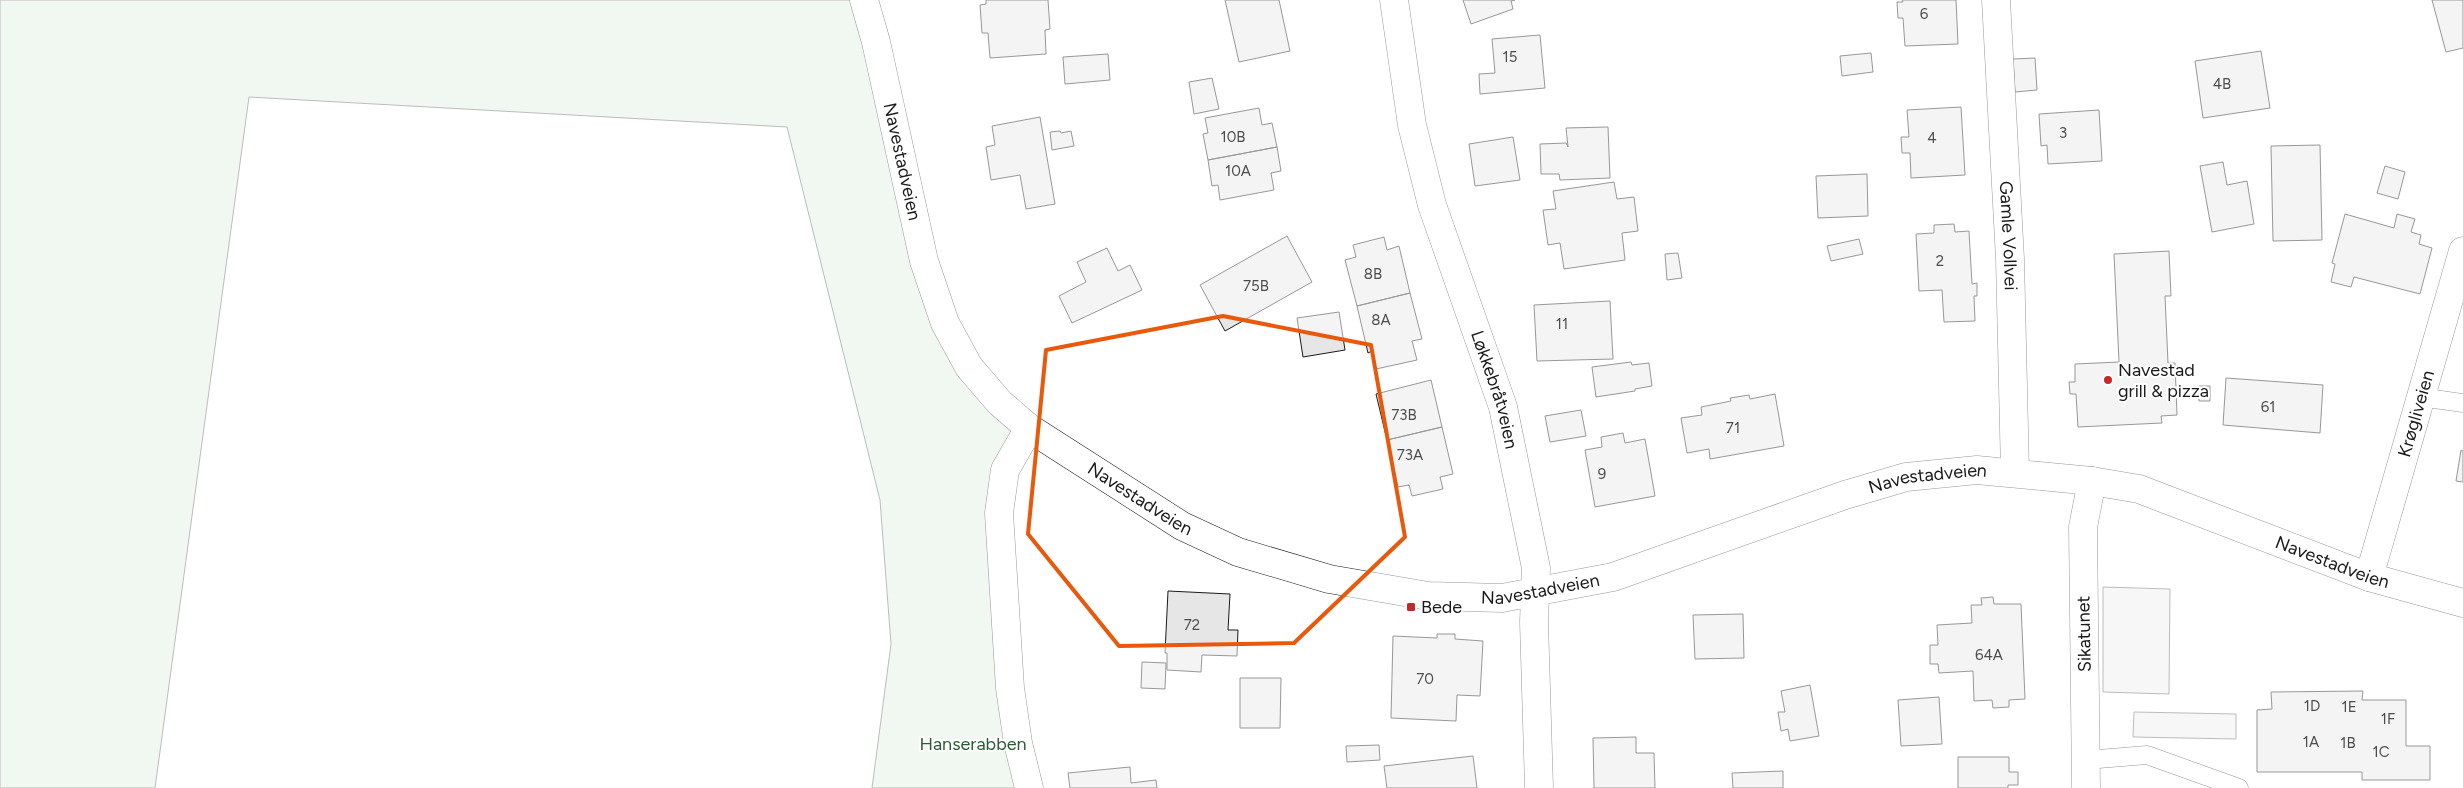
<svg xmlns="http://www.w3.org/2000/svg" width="2463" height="788" font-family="Figtree,sans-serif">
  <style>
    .green { fill: #e0efe3; stroke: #6a6a6a }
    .parking { fill: #ededed; stroke: #6a6a6a }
    .building { fill: #e6e6e6; stroke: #1a1a1a }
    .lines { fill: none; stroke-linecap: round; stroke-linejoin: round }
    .lane-casing { stroke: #1a1a1a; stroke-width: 19 }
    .street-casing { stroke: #1a1a1a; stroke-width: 29 }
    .secondary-casing { stroke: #1a1a1a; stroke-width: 29 }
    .lane { stroke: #fff; stroke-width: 18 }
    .street { stroke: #fff; stroke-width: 28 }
    .secondary { stroke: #fff; stroke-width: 28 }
    .marked { fill: none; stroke: #e8590c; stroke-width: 4; stroke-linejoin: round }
    .poi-dot { fill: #c62828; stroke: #fff; stroke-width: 2 }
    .labels { text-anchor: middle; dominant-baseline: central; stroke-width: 4; stroke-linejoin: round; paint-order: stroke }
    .number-label { font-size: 15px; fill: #4d4d4d }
    .street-label { font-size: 18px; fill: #1a1a1a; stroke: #fff }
    .poi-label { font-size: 18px; fill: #1a1a1a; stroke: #fff; text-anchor: start }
    .park-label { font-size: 18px; fill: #2b5a34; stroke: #fff }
  </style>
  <rect width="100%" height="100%" fill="#fff"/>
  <path class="green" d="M0,0H864L945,323L1029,428L1005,470L1029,788H872L891,644L880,500L787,127L249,97L155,788H0Z"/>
  <path class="parking" d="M2103,587L2170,589L2169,694L2103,692Z
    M2134,712L2236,714V739L2133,737Z"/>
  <path class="building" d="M986,0H1048L1050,29L1045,30L1046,54L990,58L988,33H982L980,5L986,4Z
    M1225,0H1279L1290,51L1239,62Z
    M1463,0H1515L1511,1L1513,9L1471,24Z
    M1902,0H1956L1958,44L1905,46L1903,18H1898L1897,2H1903Z
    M2432,0H2463V48L2446,52Z
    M1540,35L1545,88L1480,94L1479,74L1495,73L1492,39Z
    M2261,51L2270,108L2203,118L2195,61Z
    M1871,53L1873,72L1842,76L1840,56Z
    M1108,54L1110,80L1065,84L1063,57Z
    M2035,58L2037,90L2015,92L2013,59Z
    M1212,78L1219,109L1194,114L1189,82Z
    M1961,107L1965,175L1911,178L1910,153H1902L1901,137H1909L1907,110Z
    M1259,108L1262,125L1272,123L1277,147L1208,160L1203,134L1208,133L1205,118Z
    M2099,110L2102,161L2048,164L2047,145L2041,146L2039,114Z
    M1040,117L1055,204L1026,209L1020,175L991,180L986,147L995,145L992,126Z
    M1608,127L1610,178L1560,180L1559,174H1541L1540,144L1566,143L1568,147L1566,128Z
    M1060,131L1061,133L1071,131L1074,146L1052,150L1050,132Z
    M1513,137L1520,180L1475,186L1469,144Z
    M2320,145L2322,240L2273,241L2271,146Z
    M1277,147L1281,171L1271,173L1274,190L1220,200L1218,185L1212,186L1208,160Z
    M2223,162L2227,185L2247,181L2254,224L2212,232L2200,166Z
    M2385,166L2405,172L2398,199L2377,193Z
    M1867,174L1868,216L1818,218L1816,176Z
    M1614,182L1617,199L1634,197L1638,231L1622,233L1625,260L1564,269L1560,243L1548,245L1543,210L1556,209L1553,191Z
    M2345,214L2394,228L2397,214L2415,219L2411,232L2421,235L2419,244L2432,248L2420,294L2354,277L2351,287L2331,282L2335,264L2332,263Z
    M1954,224L1955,232L1969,231L1972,284L1977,283V296H1974L1975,321L1944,322L1942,290L1919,291L1916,234L1934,233V225Z
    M1287,236L1312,282L1225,331L1200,285Z
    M1384,237L1387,250L1399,246L1410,293L1357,306L1345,260L1356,257L1353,245Z
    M1859,239L1863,254L1831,261L1827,246Z
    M1107,248L1118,271L1130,265L1142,290L1072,323L1059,296L1086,282L1077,262Z
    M2169,251L2171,296H2165L2168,363H2175L2177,415L2161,416L2162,423L2078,427L2076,394H2070L2069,382H2075V364L2119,362L2114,254Z
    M1678,253L1682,278L1667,280L1665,254Z
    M1410,293L1422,339L1412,341L1417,360L1376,369L1372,351L1368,353L1357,306Z
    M1610,301L1613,359L1537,361L1534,305Z
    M1339,312L1345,350L1303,357L1297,318Z
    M1631,362L1632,365L1649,363L1652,386L1635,389V391L1596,397L1592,367Z
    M2226,378L2323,385L2320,433L2223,425Z
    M1431,380L1442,427L1387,440L1376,394Z
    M2199,386H2210V401H2199Z
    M1775,394L1784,446L1710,459L1709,449L1687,453L1681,418L1702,415L1701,407L1731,401L1730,398L1749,395L1750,399Z
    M1581,410L1586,436L1550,442L1545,416Z
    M1442,427L1453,474L1440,477L1443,489L1412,496L1409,485L1398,487L1387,440Z
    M1623,433L1625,443L1645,439L1655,496L1595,507L1585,450L1602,447L1601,437Z
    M2461,450L2463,451V482L2456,481Z
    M1168,591L1230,594L1228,630H1238L1237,656L1202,655L1201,672L1167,670V653H1165Z
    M1993,597L1994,604H2021L2025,699L2009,700V707L1993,708L1992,700L1974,701L1973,671L1939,673L1938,664H1930V645H1938L1937,625L1972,623L1971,605H1982L1981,598Z
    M1743,614L1744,658L1695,659L1693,615Z
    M1437,634H1455V639L1483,641L1480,696L1457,695L1456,721L1391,718L1393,636L1437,638Z
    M1142,662L1166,663L1165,689L1141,688Z
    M1240,678H1281L1280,728H1240Z
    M1810,685L1819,736L1790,741L1788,729L1781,731L1778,712H1785L1781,691Z
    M2363,691L2362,700H2406V746H2430V780H2362V772H2257V710L2272,709L2271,692Z
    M1939,697L1942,744L1901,746L1898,700Z
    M1636,737V753H1654L1655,788H1594L1593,738Z
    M1379,745L1380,760L1347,762L1346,746Z
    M1473,756L1477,788H1387L1384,766Z
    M1958,757H2009V772H2018V785H2008V788H1958Z
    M1130,767L1131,783L1156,780L1157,788H1070L1068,773Z
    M1783,771V788H1733L1732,773Z"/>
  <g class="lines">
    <g class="lane-casing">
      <path id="lane" d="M2420,397L2463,403
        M2086,760L2147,755L2239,788"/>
    </g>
    <g class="street-casing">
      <g id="street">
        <path id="s1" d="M1394,0L1412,125L1432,205L1503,407L1536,568L1534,622L1539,788"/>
        <path id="s2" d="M1996,0L2010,259L2015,472"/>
        <path d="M1029,428L1005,470L999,513L1010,688L1018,743L1029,788"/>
        <path id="s3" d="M2369,577L2463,251"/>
        <path d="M2086,788L2083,527L2092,481"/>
      </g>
    </g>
    <g class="secondary-casing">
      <g id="secondary">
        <path id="s4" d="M864,0L876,42L924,261L945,323L969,367L1000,403L1029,428L1182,526L1238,552L1329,579L1428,596L1502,598L1613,577L1845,495L1906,477L1977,470L2092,481L2139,489L2369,577L2463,603"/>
      </g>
    </g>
    <use href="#lane" class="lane"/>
    <use href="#street" class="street"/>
    <use href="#secondary" class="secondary"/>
  </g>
  <path d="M0 0H2463V788H0ZM1223,316L1371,345L1405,537L1294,643L1119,646L1028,534L1046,350Z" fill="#fff" fill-opacity=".55" fill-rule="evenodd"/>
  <path class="marked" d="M1223,316L1371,345L1405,537L1294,643L1119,646L1028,534L1046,350Z"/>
  <g class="poi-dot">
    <circle cx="2108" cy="380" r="5"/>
    <rect x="1406" y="602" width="10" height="10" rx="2.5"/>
  </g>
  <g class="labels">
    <g class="number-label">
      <text x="1924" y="14">6</text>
      <text x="1510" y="57">15</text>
      <text x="2222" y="84">4B</text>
      <text x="2063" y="133">3</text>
      <text x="1233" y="137">10B</text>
      <text x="1932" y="138">4</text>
      <text x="1238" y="171">10A</text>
      <text x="1940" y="261">2</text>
      <text x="1373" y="274">8B</text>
      <text x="1256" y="286">75B</text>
      <text x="1381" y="320">8A</text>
      <text x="1562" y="324">11</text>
      <text x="2268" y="407">61</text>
      <text x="1404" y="415">73B</text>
      <text x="1733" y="428">71</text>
      <text x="1410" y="455">73A</text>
      <text x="1602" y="474">9</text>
      <text x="1192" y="625">72</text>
      <text x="1989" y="655">64A</text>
      <text x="1425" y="679">70</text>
      <text x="2312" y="706">1D</text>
      <text x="2349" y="707">1E</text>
      <text x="2388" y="719">1F</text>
      <text x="2311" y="742">1A</text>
      <text x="2348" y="743">1B</text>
      <text x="2381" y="752">1C</text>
    </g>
    <g class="street-label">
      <text stroke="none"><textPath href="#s4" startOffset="166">Navestadveien</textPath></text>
      <text stroke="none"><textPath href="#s2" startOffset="236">Gamle Vollvei</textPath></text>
      <text stroke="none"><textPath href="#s1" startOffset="404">Løkkebråtveien</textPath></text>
      <text stroke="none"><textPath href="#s3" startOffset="170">Krøgliveien</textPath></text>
      <text stroke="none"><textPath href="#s4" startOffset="1426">Navestadveien</textPath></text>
      <text stroke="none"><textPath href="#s4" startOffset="601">Navestadveien</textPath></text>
      <text stroke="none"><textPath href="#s4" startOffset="1846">Navestadveien</textPath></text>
      <text stroke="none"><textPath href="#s4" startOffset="1021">Navestadveien</textPath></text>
      <text transform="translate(2084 634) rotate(-91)">Sikatunet</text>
    </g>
    <g class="poi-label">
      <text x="2118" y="370">Navestad<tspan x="2118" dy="21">grill &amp; pizza</tspan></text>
      <text x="1421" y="607">Bede</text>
    </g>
    <g class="park-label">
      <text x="973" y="744">Hanserabben</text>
    </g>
  </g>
</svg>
